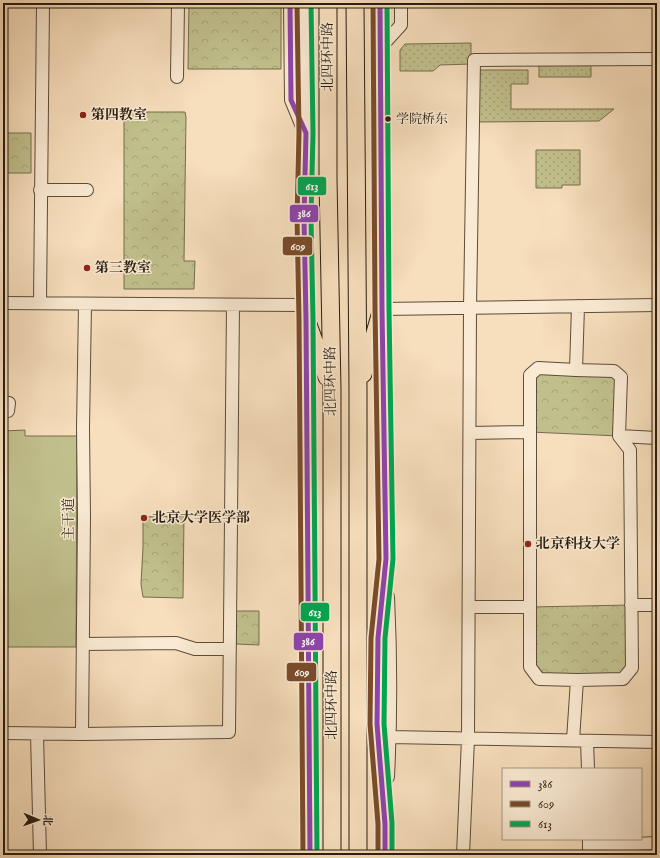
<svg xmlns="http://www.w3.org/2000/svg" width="660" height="858" font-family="'IM FELL English','Noto Serif SC',serif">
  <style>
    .grass { fill: url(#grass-dots); stroke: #746e4e }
    .park { fill: url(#park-crowns); stroke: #746e4e }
    .pitch { fill: #c1c08d; stroke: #746e4e }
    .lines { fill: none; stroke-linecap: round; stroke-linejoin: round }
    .minor-casing { stroke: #5c4c3a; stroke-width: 14 }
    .highway-casing { stroke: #281c0f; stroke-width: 19 }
    .minor { stroke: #faead3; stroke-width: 12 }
    .highway { stroke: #f7debc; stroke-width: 17 }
    .bus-1-casing { stroke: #faead3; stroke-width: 8 }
    .bus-2-casing { stroke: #faead3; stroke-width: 8 }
    .bus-3-casing { stroke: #faead3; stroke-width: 8 }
    .bus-1 { stroke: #8e44ad; stroke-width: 5 }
    .bus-2 { stroke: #7a4b2a; stroke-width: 5 }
    .bus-3 { stroke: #00a651; stroke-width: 5 }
    .poi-dot { fill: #8f2418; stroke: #faead3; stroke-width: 1.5 }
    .bus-dot { fill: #281c0f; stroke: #faead3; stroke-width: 1.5 }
    .labels { text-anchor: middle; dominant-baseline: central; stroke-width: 3; stroke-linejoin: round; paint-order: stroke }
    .bus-label { font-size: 13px; fill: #281c0f; stroke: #faead3; text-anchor: start }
    .street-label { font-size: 14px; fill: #281c0f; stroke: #faead3 }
    .poi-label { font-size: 14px; font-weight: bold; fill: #281c0f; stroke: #faead3; text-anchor: start }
    .line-badge { stroke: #faead3; stroke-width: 1.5 }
    .badge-label { font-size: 11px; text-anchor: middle; font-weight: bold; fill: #fff }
  </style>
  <defs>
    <pattern id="grass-dots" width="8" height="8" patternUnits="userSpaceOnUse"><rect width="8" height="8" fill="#c1c08d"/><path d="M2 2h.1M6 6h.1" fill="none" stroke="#a6a478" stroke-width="1.8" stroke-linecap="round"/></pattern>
    <pattern id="park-crowns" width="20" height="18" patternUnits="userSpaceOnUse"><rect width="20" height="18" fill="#c1c08d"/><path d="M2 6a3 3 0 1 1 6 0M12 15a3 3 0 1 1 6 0" fill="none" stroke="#a6a478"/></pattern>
  </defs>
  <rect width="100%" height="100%" fill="#f7debc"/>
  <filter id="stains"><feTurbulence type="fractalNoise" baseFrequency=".005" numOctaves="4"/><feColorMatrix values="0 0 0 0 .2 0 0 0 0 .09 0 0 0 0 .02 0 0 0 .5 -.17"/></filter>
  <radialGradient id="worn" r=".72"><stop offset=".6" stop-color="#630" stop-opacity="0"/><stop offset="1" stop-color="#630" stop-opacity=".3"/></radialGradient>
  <path class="grass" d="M471,43V64L440,65L433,71H400V50L405,44Z
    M539,65H591V77H539Z
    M477,70H528V84H511V109H614L599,121L478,122Z
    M536,150H580V185H562V188H536Z"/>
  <path class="park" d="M189,3H281V69H188Z
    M128,112H185L186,117L184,261H195L194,289H124V117Z
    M3,133H31V173H3Z
    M538,368L621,377L619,436L530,432V375Z
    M184,516L183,598L143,597L141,584L143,547V517Z
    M631,605L632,668L623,679H539L530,667V607Z
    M236,611H259V645L236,644Z"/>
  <path class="pitch" d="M25,430V436H77L76,647H3V431Z"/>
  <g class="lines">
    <g class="minor-casing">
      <path id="minor" d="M290,3L291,100L303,129
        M304,3L306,133L304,218L306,319L310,855
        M380,3L382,309L386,559L378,638L377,724L385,824V855
        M380,48L401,25V3
        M177,77L178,3
        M40,190H87
        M3,303L305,305
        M40,303L43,3
        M382,309L657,305
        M576,370L538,368L530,375V667L539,679L577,680
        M8,411L9,403
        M470,433L530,432
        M619,436L657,438
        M631,605H657
        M469,607H530
        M83,644L176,643L195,649H230
        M3,733L82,734L229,732L233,305
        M37,734L40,855
        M82,734L84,517L83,428L85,304
        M390,737L657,742
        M573,740L577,680L623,679L632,668L630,450L619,436L621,377L614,371L576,370L578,306
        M587,741L588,769
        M388,777C391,717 391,657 388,597
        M589,844H633V855
        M633,844L657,843
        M463,855L468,739L470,307L474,60L657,59
        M589,855V839"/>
    </g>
    <g class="highway-casing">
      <path id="highway" d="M328,3V179L332,390V855
        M355,3L358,391V855
        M306,319L327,377
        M363,374L382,309"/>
    </g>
    <use href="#minor" class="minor"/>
    <use href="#highway" class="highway"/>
    <g class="bus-1-casing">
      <path id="bus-1" d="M290,3L291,100L306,133L304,218L306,319L310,855
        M380,3L382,309L386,559L378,638L377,724L385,824V855"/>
    </g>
    <g class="bus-2-casing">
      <path id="bus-2" d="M297,3L299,133L297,218L299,319L303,855
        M373,3L375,309L379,559L371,638L370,724L378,824V855"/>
    </g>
    <g class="bus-3-casing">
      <path id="bus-3" d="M311,3L313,133L311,218L313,319L317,855
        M387,3L389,309L393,559L385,638L384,724L392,823V855"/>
    </g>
    <use href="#bus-1" class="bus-1"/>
    <use href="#bus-2" class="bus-2"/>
    <use href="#bus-3" class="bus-3"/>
  </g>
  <g class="poi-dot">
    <circle cx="83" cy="115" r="4"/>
    <circle cx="87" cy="268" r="4"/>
    <circle cx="144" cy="518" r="4"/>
    <circle cx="528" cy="544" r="4"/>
  </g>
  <circle class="bus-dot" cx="388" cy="119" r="3.5"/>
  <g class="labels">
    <g class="bus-label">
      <text x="396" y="119">学院桥东</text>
    </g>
    <g class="street-label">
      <text transform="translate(328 57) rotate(-90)">北四环中路</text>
      <text transform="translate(331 381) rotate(-91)">北四环中路</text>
      <text transform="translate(69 519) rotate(-90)">主干道</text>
      <text transform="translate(332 705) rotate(-90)">北四环中路</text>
    </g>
    <g class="poi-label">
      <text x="91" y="115">第四教室</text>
      <text x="95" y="268">第三教室</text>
      <text x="152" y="518">北京大学医学部</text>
      <text x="536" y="544">北京科技大学</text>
    </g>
  </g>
  <g class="line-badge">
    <rect x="297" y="176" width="30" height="20" rx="4" fill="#00a651"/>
    <rect x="289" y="204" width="30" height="19" rx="4" fill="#8e44ad"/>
    <rect x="282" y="236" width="31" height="20" rx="4" fill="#7a4b2a"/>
    <rect x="300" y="602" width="30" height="20" rx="4" fill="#00a651"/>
    <rect x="293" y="632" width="31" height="19" rx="4" fill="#8e44ad"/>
    <rect x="286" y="662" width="31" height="20" rx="4" fill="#7a4b2a"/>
  </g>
  <g class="badge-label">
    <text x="312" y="190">613</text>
    <text x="304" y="217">386</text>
    <text x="298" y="250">609</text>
    <text x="315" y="616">613</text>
    <text x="308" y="645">386</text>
    <text x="302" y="676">609</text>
  </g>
  <rect width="660" height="858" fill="none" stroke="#f7debc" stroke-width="16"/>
  <rect x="4" y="4" width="652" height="850" fill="none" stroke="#281c0f" stroke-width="2"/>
  <rect x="8" y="8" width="644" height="842" fill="none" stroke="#281c0f"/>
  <rect x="502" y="768" width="140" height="72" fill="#faead3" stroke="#a69885"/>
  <rect x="510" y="781" width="20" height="6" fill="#8e44ad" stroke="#a69885"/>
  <text x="538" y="788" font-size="12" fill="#281c0f">386</text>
  <rect x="510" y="801" width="20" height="6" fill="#7a4b2a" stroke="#a69885"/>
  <text x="538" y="808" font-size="12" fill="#281c0f">609</text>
  <rect x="510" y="821" width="20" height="6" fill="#00a651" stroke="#a69885"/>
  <text x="538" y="828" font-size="12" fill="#281c0f">613</text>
  <g transform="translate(38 820) rotate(92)" stroke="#faead3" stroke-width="3" paint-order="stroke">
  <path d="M0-3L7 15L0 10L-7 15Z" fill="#281c0f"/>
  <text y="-6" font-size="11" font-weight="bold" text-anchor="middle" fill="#281c0f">北</text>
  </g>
  <rect width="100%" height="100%" filter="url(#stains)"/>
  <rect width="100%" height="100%" fill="url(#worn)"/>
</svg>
